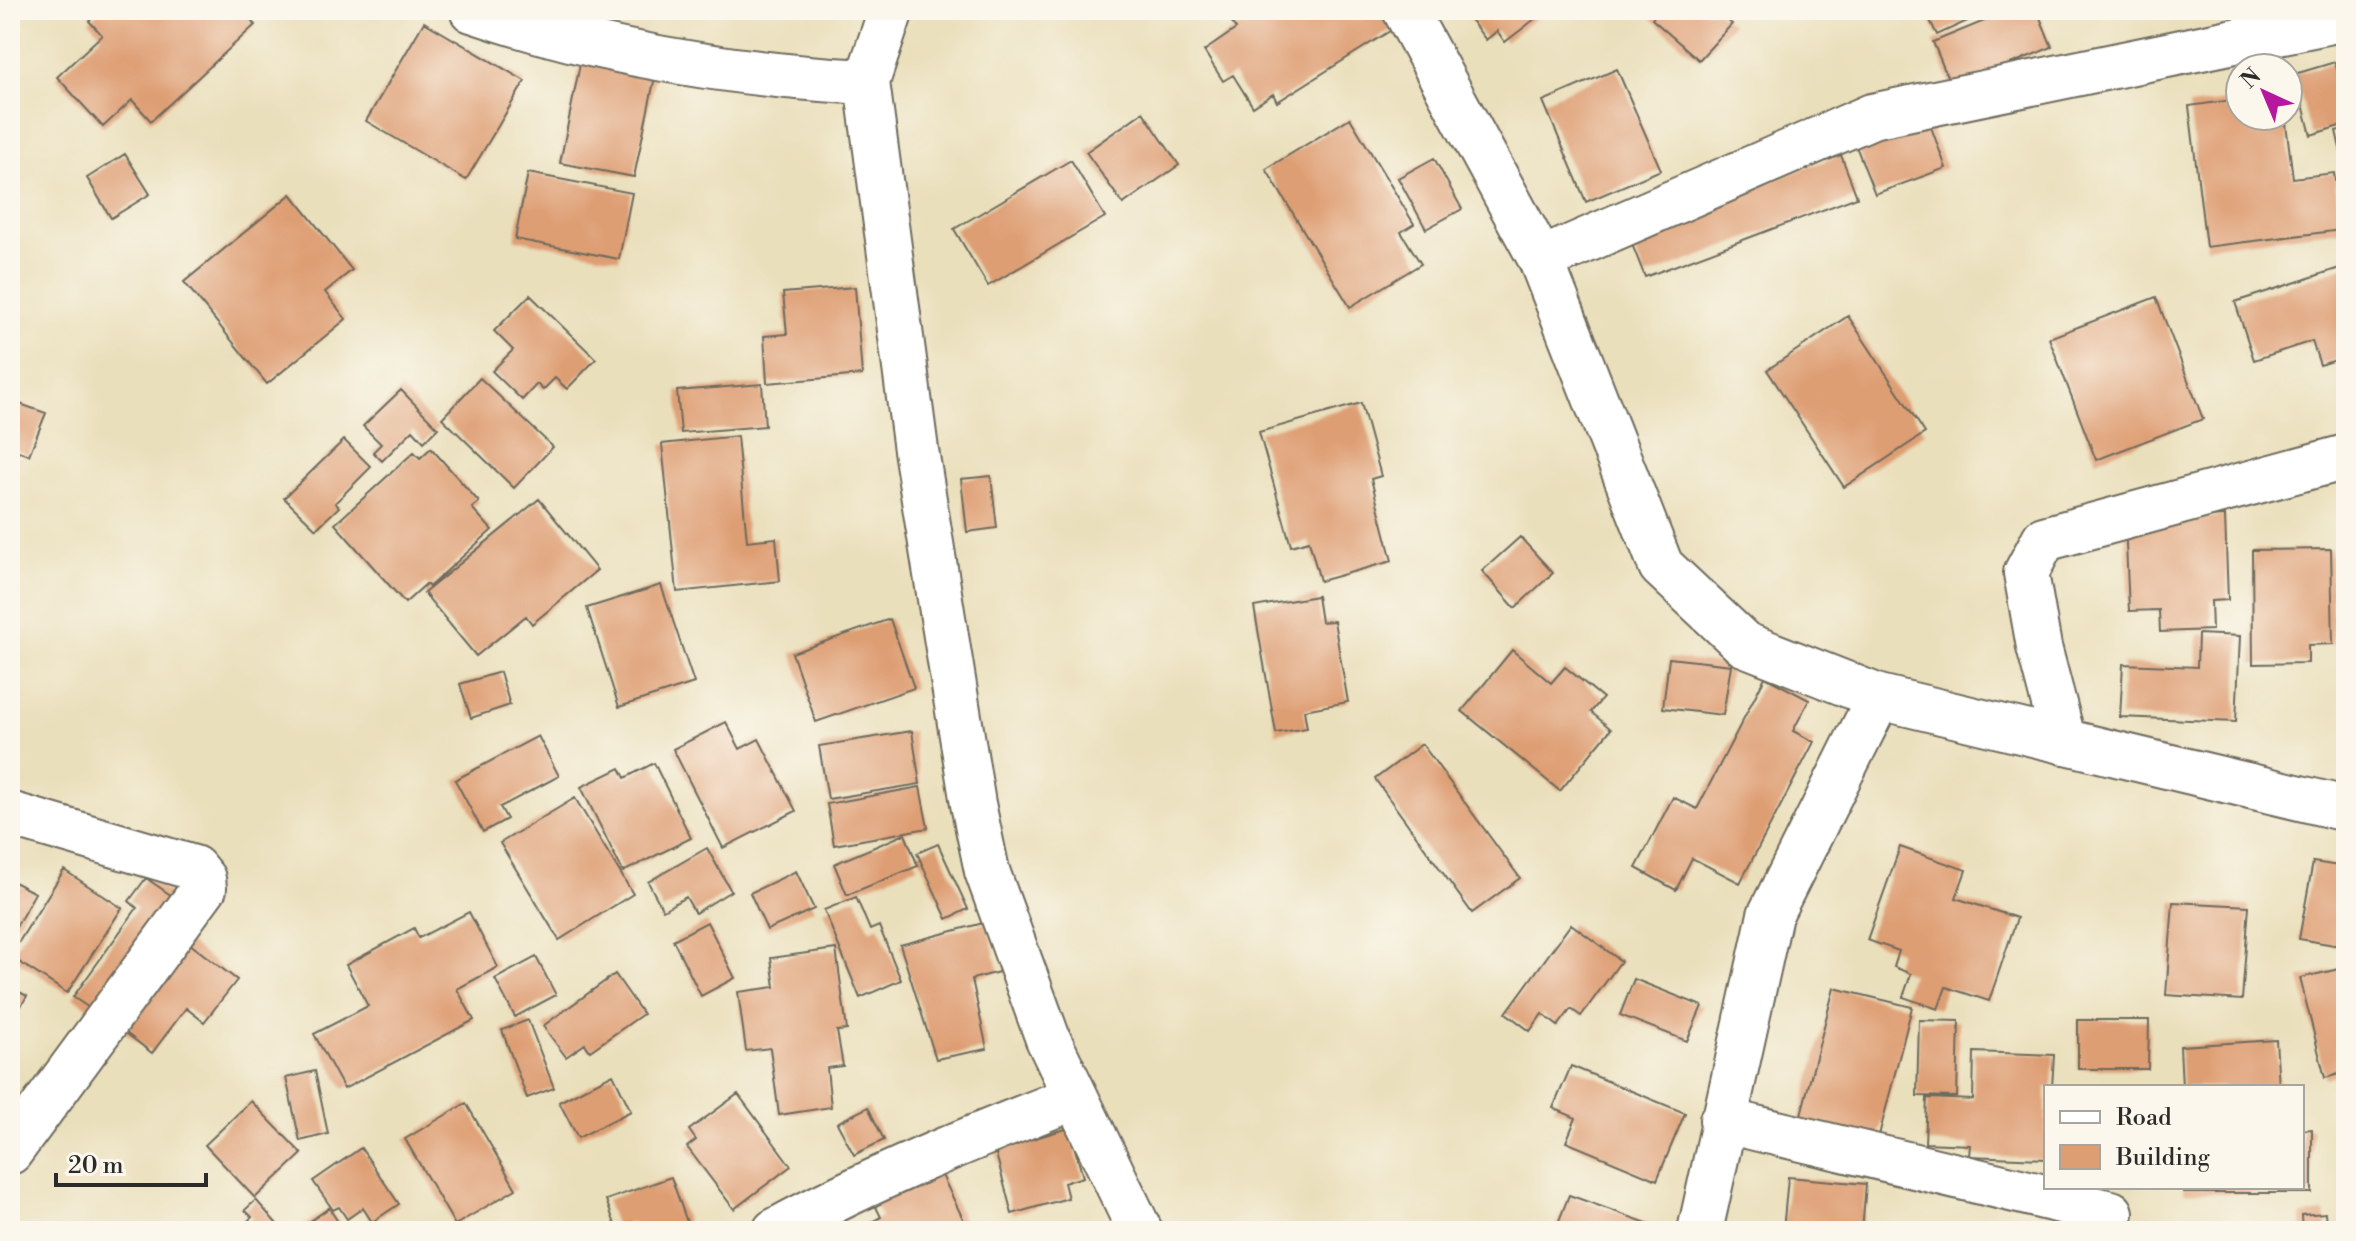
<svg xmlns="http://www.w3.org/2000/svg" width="2356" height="1241" font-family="'Libre Bodoni',serif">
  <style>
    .building { fill: #de9e73 }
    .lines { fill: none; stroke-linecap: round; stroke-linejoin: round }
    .street-casing { stroke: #6e6a5d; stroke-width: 48 }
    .street { stroke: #fff; stroke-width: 44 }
  </style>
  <rect width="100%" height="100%" fill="#fbf7ec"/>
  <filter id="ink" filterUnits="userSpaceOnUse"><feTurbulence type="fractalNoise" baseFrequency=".0125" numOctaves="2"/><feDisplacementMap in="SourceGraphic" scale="16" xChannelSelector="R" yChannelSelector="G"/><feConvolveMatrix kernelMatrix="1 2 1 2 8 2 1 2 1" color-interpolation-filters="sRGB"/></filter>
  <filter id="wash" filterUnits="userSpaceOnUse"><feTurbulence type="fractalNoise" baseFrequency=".006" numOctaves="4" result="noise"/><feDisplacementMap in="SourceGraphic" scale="32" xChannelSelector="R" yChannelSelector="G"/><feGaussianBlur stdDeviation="1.8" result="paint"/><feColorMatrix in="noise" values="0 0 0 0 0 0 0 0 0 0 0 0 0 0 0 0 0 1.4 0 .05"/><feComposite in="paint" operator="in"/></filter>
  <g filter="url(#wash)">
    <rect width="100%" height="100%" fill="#eadfbb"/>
    <g id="blocks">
      <path class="building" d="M101,10H241L255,25L151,121L132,100L103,127L57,77L102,35L89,21Z
        M1223,10H1381L1393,29L1277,102L1273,94L1253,107L1233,75L1223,81L1204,51L1236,29Z
        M1463,10H1542L1544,12L1505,42L1497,31L1486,40Z
        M1659,10H1716L1732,24L1699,60L1652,19Z
        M1925,10H1991L1937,35Z
        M2011,10H2037L2052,47L1952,88L1933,42Z
        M424,22L525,81L466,180L366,121Z
        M581,59L658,62L634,177L560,163Z
        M2335,62L2346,99V124L2311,135L2295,74Z
        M1617,69L1661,170L1586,202L1543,101Z
        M2240,99V116H2285L2293,178L2334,173L2342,230L2206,247L2189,106Z
        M1143,112L1179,165L1123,204L1086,152Z
        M1350,118L1414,224L1401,232L1421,264L1350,307L1266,169Z
        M1928,119L1946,168L1875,194L1856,146Z
        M2346,128V170H2345L2336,131Z
        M125,154L150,194L111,218L87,178Z
        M1841,155L1857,197L1645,277L1628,234Z
        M1434,158L1462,209L1426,229L1398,178Z
        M1071,160L1105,217L988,286L954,229Z
        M528,173L632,193L619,259L515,239Z
        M291,194L352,270L325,292L346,319L267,384L184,282Z
        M2346,266V357L2320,365L2312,341L2254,360L2235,302Z
        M855,287L862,375L767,383L764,336L787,334L783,293Z
        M530,295L596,359L567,389L555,378L543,390L537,384L522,400L492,371L513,350L494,331Z
        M2156,297L2203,419L2096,460L2049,338Z
        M1848,316L1925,433L1844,487L1767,370Z
        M480,378L553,447L514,488L442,418Z
        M762,384L765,426L681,433L677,391Z
        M401,390L438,428L424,442L413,430L382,461L373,452L381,444L363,426Z
        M17,403L46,413L29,455L10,448V421Z
        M1361,403L1381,476L1371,479L1392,561L1320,581L1309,541L1291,546L1259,432Z
        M737,436L747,541L776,538L780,581L677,592L662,444Z
        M344,440L371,467L335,503L339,507L316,529L284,498Z
        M431,448L479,502L472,508L492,530L429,587L426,584L405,603L335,524L414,452L420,458Z
        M991,476L997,528L967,532L961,479Z
        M539,499L597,570L532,624L526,616L476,656L424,593Z
        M2225,516L2228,600L2211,601L2212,630L2160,632L2159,610L2129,611L2125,521Z
        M1520,537L1553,573L1515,608L1482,571Z
        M2331,549L2333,644L2308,645V663L2253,664L2252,550Z
        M661,585L694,683L619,707L587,608Z
        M1317,596L1321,622L1334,621L1348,702L1304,710L1307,728L1276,733L1254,607Z
        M890,619L914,688L816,722L792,653Z
        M2198,634L2240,636L2236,722L2120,717L2123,664L2197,667Z
        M1512,650L1551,683L1565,667L1603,698L1591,712L1611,729L1560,791L1462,711Z
        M1669,658L1731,665L1723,715L1663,708Z
        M500,672L510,705L471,718L460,684Z
        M1765,677L1809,700L1793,731L1814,742L1740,883L1692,858L1676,890L1636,868L1673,797L1697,809Z
        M726,722L740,749L759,739L796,811L723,848L673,749Z
        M912,731L920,784L828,799L819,746Z
        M538,736L559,776L500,807L507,819L483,832L455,780Z
        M1422,744L1520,878L1472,913L1375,779Z
        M654,763L691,838L623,872L581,787L620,768L625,778Z
        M920,787L928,828L834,845L827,804Z
        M575,798L633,894L559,940L500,843Z
        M905,834L918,866L847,895L834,864Z
        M938,844L968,909L947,919L917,853Z
        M1900,847L1966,870L1956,898L2017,918L1989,1001L1946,987L1938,1009L1903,997L1911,974L1894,967L1899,951L1867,940Z
        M707,848L731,891L695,913L686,897L663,910L648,882Z
        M2313,862L2346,867V947L2299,939Z
        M64,870L122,908L67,993L10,956Z
        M796,871L814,909L767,930L750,893Z
        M146,878L185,905L104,1018L73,997L137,908L129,901Z
        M10,880L35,893L10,938Z
        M856,897L870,930L879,926L901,980L860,998L824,910Z
        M2173,902L2249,906L2242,1000L2166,995Z
        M469,912L498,967L457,989L474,1020L344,1089L314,1034L368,1006L346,965L414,928L419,938Z
        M707,922L735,978L701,996L673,940Z
        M987,922L999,972L972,979L987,1049L936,1059L900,945Z
        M1571,924L1621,961L1581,1016L1571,1009L1558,1026L1542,1014L1530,1031L1506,1013Z
        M177,934L237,980L204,1022L186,1008L152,1053L109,1020Z
        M836,949L847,1030L837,1031L843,1066L827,1068L831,1107L779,1115L770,1048L746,1051L738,992L775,987L771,958Z
        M536,957L556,995L515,1017L495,979Z
        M2339,969L2346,997V1072L2325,1078L2300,978Z
        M615,974L643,1014L590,1051L585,1044L566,1057L543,1026Z
        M1634,979L1702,1006L1687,1041L1620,1015Z
        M10,987L27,996L16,1014L10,1011Z
        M1834,988L1912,1007L1876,1147L1798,1126Z
        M528,1020L554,1088L527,1098L502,1030Z
        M1919,1020L1959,1021L1957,1097L1917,1096Z
        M2078,1020H2149L2148,1069H2078Z
        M2276,1040L2279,1087H2182L2180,1046Z
        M1974,1052L2054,1055L2052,1087H2046V1159L1969,1156L1970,1145L1925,1143L1927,1098L1973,1100Z
        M1571,1066L1685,1113L1657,1180L1566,1142L1576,1118L1553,1108Z
        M315,1071L328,1134L300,1141L286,1078Z
        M613,1074L631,1111L578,1138L559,1102Z
        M738,1094L791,1166L734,1209L687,1147L696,1140L689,1130Z
        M251,1101L302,1154L255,1198L205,1145Z
        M466,1103L516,1189L455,1225L405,1139Z
        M868,1107L884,1140L854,1155L837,1123Z
        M1069,1128L1083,1177L1064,1183L1068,1198L1012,1214L995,1150Z
        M2312,1129V1193H2184V1187H2302V1130Z
        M361,1148L399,1204L372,1222L363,1208L347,1219L339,1207L333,1210L313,1181Z
        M937,1165L967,1227L960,1231H871L868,1224L881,1217L871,1197Z
        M671,1177L687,1222L661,1231H635L632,1222L616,1227L606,1200Z
        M1788,1177L1866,1184L1862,1231H1783Z
        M1569,1195L1661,1228L1660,1231H1555Z
        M256,1200L283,1231H237L252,1217L245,1210Z
        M329,1208L344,1231H296Z
        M2325,1213L2327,1231H2302L2301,1215Z
        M1995,1226H2067V1231H1995Z"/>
    </g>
  </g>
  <g filter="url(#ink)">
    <use href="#blocks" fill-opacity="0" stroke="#6e6a5d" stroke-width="2"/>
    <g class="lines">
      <g class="street-casing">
        <path id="street" d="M472,10C598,53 734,75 867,82
          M891,10L867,82L916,450L973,804L987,871L1048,1039L1140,1231
          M1405,10L1541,260L1661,566L1744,644L1879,697L2346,809
          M1541,260L1872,116L2346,18
          M2064,742L2039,647L2026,573L2044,539L2346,457
          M10,814L194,868L203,879L204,888L10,1152
          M1722,1120L2111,1213
          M775,1231C872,1178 971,1138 1073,1098
          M1700,1231L1770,915L1879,697"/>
      </g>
      <use href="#street" class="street"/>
    </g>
  </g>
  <rect width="2356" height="1241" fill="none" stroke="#fbf7ec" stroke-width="40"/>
  <rect x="2044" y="1085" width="260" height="104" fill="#fbf7ec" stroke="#a8a59f" stroke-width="2"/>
  <rect x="2060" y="1111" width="40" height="12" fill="#ffffff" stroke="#a8a59f" stroke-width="2"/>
  <text x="2116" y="1125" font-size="24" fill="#2b2b2b">Road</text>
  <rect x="2060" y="1145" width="40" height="24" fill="#de9e73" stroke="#a8a59f" stroke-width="2"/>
  <text x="2116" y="1165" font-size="24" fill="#2b2b2b">Building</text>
  <g transform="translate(2264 92) rotate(316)"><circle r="38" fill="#fbf7ec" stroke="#a8a59f" stroke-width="2"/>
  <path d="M0-6L14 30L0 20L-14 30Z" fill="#b5179e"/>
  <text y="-12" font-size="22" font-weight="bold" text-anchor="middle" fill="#2b2b2b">N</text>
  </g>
  <path d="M56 1173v12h150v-12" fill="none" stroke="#2b2b2b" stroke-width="4"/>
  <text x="68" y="1173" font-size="24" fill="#2b2b2b" stroke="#fbf7ec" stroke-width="6" paint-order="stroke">20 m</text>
</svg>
